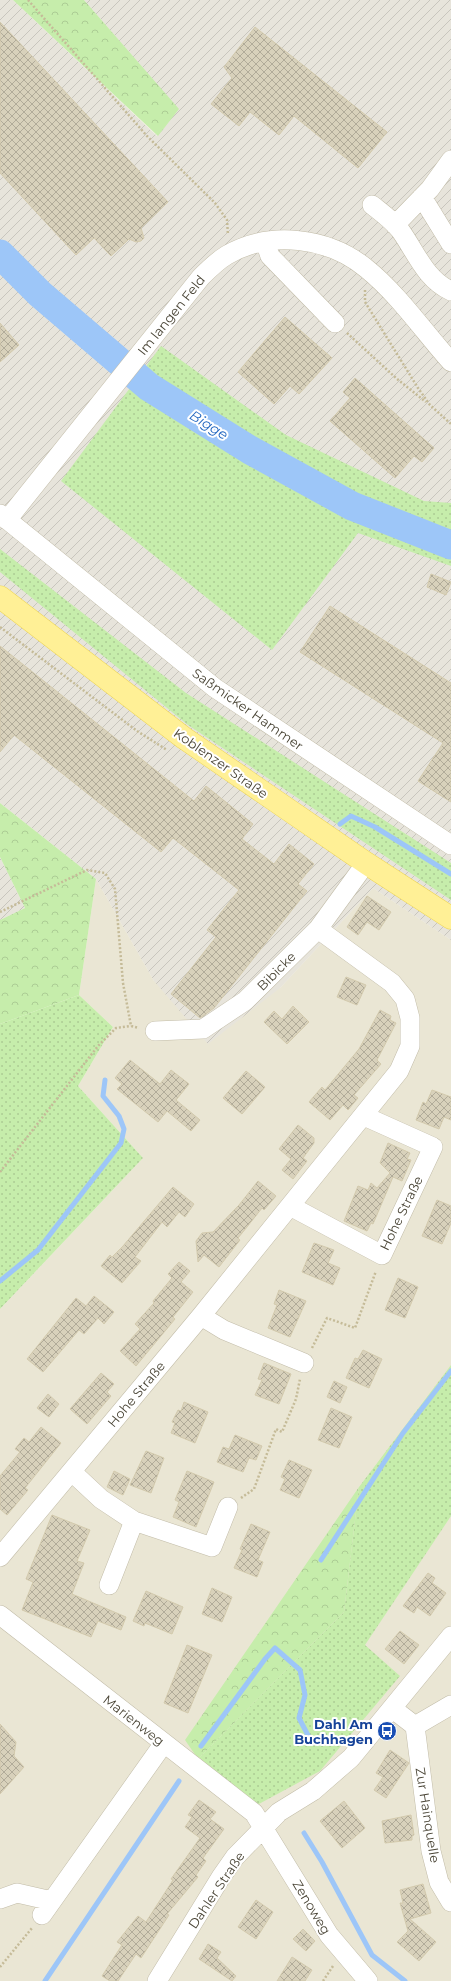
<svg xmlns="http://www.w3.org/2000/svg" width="451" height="1981" font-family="Montserrat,sans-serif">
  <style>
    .residential { fill: #eae6d4 }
    .industrial { fill: url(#industrial-furrows) }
    .grass { fill: url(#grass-dots) }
    .forest { fill: url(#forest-crowns) }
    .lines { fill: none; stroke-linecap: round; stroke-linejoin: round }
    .stream { stroke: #9dc6f8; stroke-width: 5 }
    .river { stroke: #9dc6f8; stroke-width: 29 }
    .building { fill: url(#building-cross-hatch); stroke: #d3caad }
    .minor-casing { stroke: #c2bca8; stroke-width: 20 }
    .major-casing { stroke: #f0d85a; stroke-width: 23 }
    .path { stroke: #c5bb98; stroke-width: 2.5; stroke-dasharray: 2 2; stroke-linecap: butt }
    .minor { stroke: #fff; stroke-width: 19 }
    .major { stroke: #fff096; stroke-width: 22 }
    .labels { text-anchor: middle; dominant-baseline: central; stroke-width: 4; stroke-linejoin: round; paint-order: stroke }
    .street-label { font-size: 13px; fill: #494435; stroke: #fff }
    .transit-label { font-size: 13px; font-weight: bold; fill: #164399; stroke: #fff; text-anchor: end }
    .water-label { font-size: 14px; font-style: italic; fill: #2267c0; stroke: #fff }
  </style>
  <defs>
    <pattern id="industrial-furrows" width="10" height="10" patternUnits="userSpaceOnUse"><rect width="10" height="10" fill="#e7e4db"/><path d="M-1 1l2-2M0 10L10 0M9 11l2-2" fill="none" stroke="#c8c5bd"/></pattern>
    <pattern id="grass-dots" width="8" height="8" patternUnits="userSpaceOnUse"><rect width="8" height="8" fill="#c6edab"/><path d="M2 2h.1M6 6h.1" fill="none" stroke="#accc94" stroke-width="1.8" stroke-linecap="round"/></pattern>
    <pattern id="forest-crowns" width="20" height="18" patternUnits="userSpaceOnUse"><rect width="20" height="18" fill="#c6edab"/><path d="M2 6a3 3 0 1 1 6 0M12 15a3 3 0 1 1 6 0" fill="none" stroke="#accc94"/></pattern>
    <pattern id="building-cross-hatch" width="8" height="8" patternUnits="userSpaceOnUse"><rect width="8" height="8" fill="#d8d1bb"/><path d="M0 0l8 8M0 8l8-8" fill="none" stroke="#b1ab99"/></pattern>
  </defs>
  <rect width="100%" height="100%" fill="#f5f3e7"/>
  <path class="residential" d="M96,879L154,981L280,988L373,888L451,940V1981H0V1309L143,1158L78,1086L113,1027L79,995Z"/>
  <path class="industrial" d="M0,0H13L157,136L178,109L84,0H451V940L373,888L280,988L208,1044L154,981L96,879L0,803Z
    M0,857L25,908L0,920Z"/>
  <path class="grass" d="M161,346L286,435L424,501L451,503V566L358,533L272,650L61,481Z
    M0,549L186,693L451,863V900L188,725L0,572Z
    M79,995L113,1027L78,1086L143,1158L0,1309V1024Z
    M451,1365V1516L365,1645L400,1676L320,1771L257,1805L198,1759L344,1612L359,1487Z"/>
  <path class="forest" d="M13,0H84L179,109L158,136Z
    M0,803L96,879L79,995L0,1024V920L25,908L0,857Z
    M359,1487L344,1612L198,1759L185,1740Z"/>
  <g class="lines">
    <path class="stream" d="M340,824L351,816L375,827L451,874
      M0,1281L38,1250L121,1143L124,1129L119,1116L103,1096L105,1080
      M321,1560L403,1433L451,1371
      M201,1746L265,1659L275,1648L300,1670L305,1695L299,1718L312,1743
      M304,1833L322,1862L372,1955L405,1981
      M45,1981L179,1781"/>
    <path class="river" d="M0,254L40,294L149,387L250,450L352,506L451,545"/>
  </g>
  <path class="building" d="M0,22L168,202L141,228L144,238L141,241L136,242L129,239L111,256L94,238L76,255L0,173Z
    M255,27L387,132L358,168L294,116L279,135L250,112L239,126L211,104L232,78L224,67Z
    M285,317L332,358L299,394L290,386L274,404L238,372Z
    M0,323L19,345L0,362Z
    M355,378L434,448L422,462L414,456L395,478L330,421L350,398L343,392Z
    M431,574L451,582L446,595L427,587Z
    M330,606L451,683V802L418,781L443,743L300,652Z
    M0,646L194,801L206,786L253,824L242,839L274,864L289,844L314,864L298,884L307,891L214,1008L200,1018L171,994L216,937L207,930L239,890L173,838L161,852L14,735L0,752Z
    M367,896L391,912L379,930L367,922L358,935L347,927Z
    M346,977L366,985L357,1005L337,997Z
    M293,1006L309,1022L287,1044L264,1022L274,1011L282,1019Z
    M380,1010L391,1016L390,1020L396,1023L377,1060L381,1064L354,1095L358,1098L348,1110L343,1105L330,1120L309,1102L322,1087L325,1090L359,1049Z
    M130,1060L160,1084L171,1070L189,1084L176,1100L200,1120L191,1131L167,1111L158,1122L117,1089L122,1084L115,1078Z
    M246,1071L265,1087L242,1114L223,1098Z
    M432,1090L451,1097V1120L444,1117L439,1129L416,1120L423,1102L426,1104Z
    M298,1125L314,1138V1143L303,1158L307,1161L293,1179L282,1170L291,1159L279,1149Z
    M388,1143L410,1153L407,1159L411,1160L402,1181L393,1177L373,1224L371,1223L367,1231L344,1221L358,1186L368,1190L371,1183L377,1188L390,1173L380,1163Z
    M258,1181L276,1196L264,1210L262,1208L247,1227L238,1238L240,1240L219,1267L204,1255L198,1262L196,1241L202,1233L213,1232L239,1205Z
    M173,1187L194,1204L185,1217L179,1212L167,1227L162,1222L135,1257L141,1261L122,1283L101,1266L110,1255L112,1257L123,1246Z
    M437,1200L451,1206V1223L442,1244L422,1236Z
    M314,1243L334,1250L328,1263L340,1268L333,1285L302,1272Z
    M179,1262L190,1271L181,1282L193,1292L173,1317L175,1319L136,1366L120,1351L140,1329L135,1324L154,1303L153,1301L172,1278L168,1274Z
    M398,1278L418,1287L405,1318L385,1310Z
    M279,1290L306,1301L290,1337L268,1328L277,1305L274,1304Z
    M94,1296L114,1312L104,1324L98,1318L84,1334L79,1330L43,1372L27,1359L76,1298L86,1306Z
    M363,1350L382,1359L369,1388L346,1378L355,1358L358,1359Z
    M264,1363L291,1374L279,1404L255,1395L262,1380L258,1379Z
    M101,1373L114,1384L107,1392L111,1396L87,1424L70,1409Z
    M334,1381L347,1387L340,1403L327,1397Z
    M48,1394L59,1404L49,1417L37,1408Z
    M184,1402L208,1412L195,1443L171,1433L175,1423L172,1422L178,1410L181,1411Z
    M331,1408L352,1417L339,1448L318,1440Z
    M41,1427L61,1443L25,1488L28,1490L7,1515L0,1509V1476L20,1452L15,1449L24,1438L29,1442Z
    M235,1435L262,1446L256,1460L249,1458L243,1472L217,1462L223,1447L229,1449Z
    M146,1451L164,1458L151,1493L130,1485Z
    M289,1460L312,1470L299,1498L280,1490L285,1479L281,1477Z
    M114,1471L130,1479L123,1495L107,1487Z
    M187,1471L214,1482L196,1527L173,1517L179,1502L175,1500Z
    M52,1515L90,1530L77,1561L84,1563L72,1594L126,1617L121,1630L98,1621L91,1637L22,1610L33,1582L26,1579Z
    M251,1524L270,1532L258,1560L263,1562L257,1577L234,1568L242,1550L240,1549Z
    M428,1573L435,1578L432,1583L446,1593L430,1616L417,1607L414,1613L403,1606Z
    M212,1588L232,1597L222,1622L202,1614Z
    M146,1591L183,1607L172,1634L145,1623L144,1626L133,1621Z
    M400,1631L419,1645L404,1664L385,1649Z
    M187,1645L212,1655L188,1713L164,1703Z
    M0,1724L16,1742L14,1756L24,1767L0,1794Z
    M390,1750L409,1763L386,1798L374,1790L383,1777L376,1773Z
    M199,1800L216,1812L210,1819L224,1829L203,1858L206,1861L196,1875L198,1877L167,1914L169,1915L141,1958L136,1954L118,1981H110L102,1976L122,1945L117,1942L138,1916L146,1922L173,1880L171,1879L200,1838L185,1827L192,1817L188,1815Z
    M344,1801L365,1828L342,1848L320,1821Z
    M411,1815L414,1835L412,1836V1840L385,1843L382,1821Z
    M423,1884L431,1913L410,1919L436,1942L419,1961L397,1942L408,1931L400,1903H403L400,1890Z
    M256,1900L273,1912L256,1939L238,1927Z
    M303,1929L315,1941L306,1951L293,1939Z
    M208,1944L221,1952L217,1958L236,1976L232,1981L199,1959Z
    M292,1957L312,1970L305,1981H277Z"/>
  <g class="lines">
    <g class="minor-casing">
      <path id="minor" d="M422,197L451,244
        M372,205C382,213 392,220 400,230C416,252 425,279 451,291
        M395,225L430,189L451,160
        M265,242L270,256L335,323
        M0,514L215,688L451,845
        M7,520L201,277C209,269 217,261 227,255C270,230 329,237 367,269C399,295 424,332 451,362
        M155,1031L203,1029L245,1001L318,929L366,863
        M290,1206L382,1255L433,1147L364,1116
        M201,1316L224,1330L304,1363
        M72,1472L101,1499L134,1521L212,1547L228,1507
        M0,1557L201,1316L399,1071L410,1046V1018L405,999L392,983L318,929
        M109,1585L134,1521
        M0,1615L254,1813L329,1935L368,1981
        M393,1709L415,1726L451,1705
        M415,1726L431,1851L439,1882L451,1902
        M0,1899L17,1893L52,1901
        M42,1915L164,1743
        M157,1981L221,1877L235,1857L279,1812L313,1791L351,1758L451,1636"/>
    </g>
    <g class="major-casing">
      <path id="major" d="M0,597L184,738L366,863L451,918"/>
    </g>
    <path class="path" d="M28,0L147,136L215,203L227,220L228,235
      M365,290V302L418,388L430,405L451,424
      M347,333L396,378L426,402
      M0,627L137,731L167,750
      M0,912L87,870L105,873L115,889L123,983L131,1026L139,1028
      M0,1172L98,1046L116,1028L131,1026
      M312,1348L327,1318L355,1328L376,1271
      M241,1498L254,1489L276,1429L282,1432L296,1399L300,1379
      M0,1967L32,1928
      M323,1981L333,1966"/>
    <use href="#minor" class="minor"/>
    <use href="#major" class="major"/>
  </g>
  <defs>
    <g id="bus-disc" transform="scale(1)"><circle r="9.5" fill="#1a4fb4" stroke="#fff"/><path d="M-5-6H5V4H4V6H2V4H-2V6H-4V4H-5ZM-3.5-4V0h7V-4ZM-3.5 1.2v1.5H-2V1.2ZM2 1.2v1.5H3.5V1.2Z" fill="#fff"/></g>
  </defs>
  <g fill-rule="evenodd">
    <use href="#bus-disc" x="387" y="1731"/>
  </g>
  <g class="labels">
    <g class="street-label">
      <text transform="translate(171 315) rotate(-51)">Im langen Feld</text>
      <text transform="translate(248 709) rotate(35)">Saßmicker Hammer</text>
      <text transform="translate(221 763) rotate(35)">Koblenzer Straße</text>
      <text transform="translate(276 971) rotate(-45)">Bibicke</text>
      <text transform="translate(401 1213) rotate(-64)">Hohe Straße</text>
      <text transform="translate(136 1394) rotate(-50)">Hohe Straße</text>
      <text transform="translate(134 1720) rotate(38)">Marienweg</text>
      <text transform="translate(428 1815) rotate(81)">Zur Hainquelle</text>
      <text transform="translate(216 1890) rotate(-56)">Dahler Straße</text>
      <text transform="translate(312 1907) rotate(59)">Zenoweg</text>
    </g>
    <g class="transit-label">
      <text x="373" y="1724">Dahl Am<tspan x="373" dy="15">Buchhagen</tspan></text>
    </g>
    <g class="water-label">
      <text transform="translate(209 425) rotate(32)">Bigge</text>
    </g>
  </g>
</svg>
